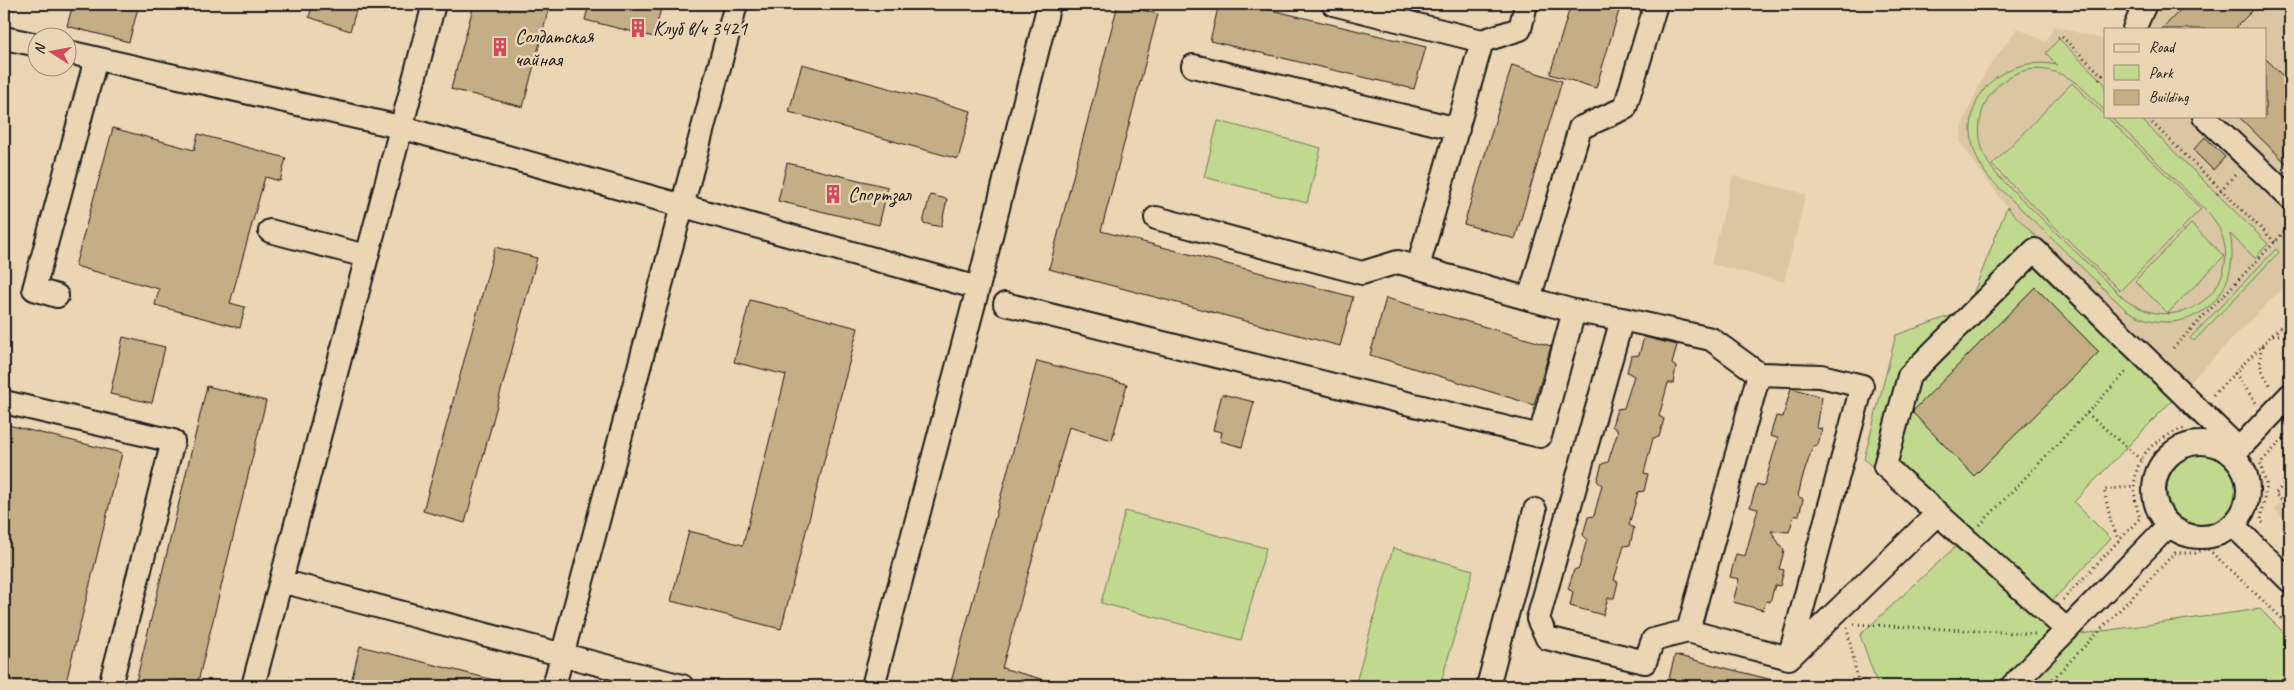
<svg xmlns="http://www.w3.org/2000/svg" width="2294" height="690" font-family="Caveat,sans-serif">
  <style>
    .built { fill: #dac6a3 }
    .green { fill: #c1d98f; stroke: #6e7a56 }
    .building { fill: #c3ae85; stroke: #1c1c1c }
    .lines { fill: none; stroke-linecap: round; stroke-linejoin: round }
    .minor-casing { stroke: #1c1c1c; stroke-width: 26 }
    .path { stroke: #1c1c1c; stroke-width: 3; stroke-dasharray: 1 4; stroke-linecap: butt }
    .minor { stroke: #ead5b4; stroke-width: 22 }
    .labels { text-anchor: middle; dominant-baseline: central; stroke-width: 5; stroke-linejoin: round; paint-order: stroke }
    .poi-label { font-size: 20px; fill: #1c1c1c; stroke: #ead5b4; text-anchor: start }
  </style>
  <rect width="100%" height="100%" fill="#ead5b4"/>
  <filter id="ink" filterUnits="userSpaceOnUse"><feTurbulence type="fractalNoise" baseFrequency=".02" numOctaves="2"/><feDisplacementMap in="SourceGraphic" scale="10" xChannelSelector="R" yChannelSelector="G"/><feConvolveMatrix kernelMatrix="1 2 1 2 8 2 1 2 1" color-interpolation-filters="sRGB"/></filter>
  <g filter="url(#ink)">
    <path class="built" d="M2131,4H2290V280L2184,388L2007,207L1960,143L1964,120L1985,73L2017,28L2046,42L2054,26L2105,40V116H2265V29H2123Z
      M1733,176L1806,194L1784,282L1711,264Z
      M2290,493V525L2274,509Z"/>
    <path class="green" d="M2059,39L2105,84V111C2093,99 2081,84 2065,76C2003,46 1951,122 1997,175L2124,299C2189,346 2259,271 2208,212L2110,116H2138L2268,244L2255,258L2230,234C2244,299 2184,345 2126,310L1990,179C1944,123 1987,51 2057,65L2046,53Z
      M2072,83L2201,209L2120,291L1992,165Z
      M1218,121L1321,148L1307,203L1204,177Z
      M2007,207L2184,388L2074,502L2111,539L2051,602L1938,498L1924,514L1864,459L1896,335L1967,310Z
      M2191,224L2224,256L2168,313L2135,281Z
      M2276,249L2279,252L2194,341L2190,338Z
      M2167 490a35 35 0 1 1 70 0a35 35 0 1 1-70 0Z
      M1125,511L1266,548L1241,640L1101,603Z
      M1955,547L2060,637L2260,609L2290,639V686H1878L1860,635Z
      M1393,548L1473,570L1440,686H1355Z"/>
    <path class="building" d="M73,4H139L129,42L67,26Z
      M313,4H358L350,31L309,17Z
      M474,4H550L523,107L451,89Z
      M589,4H662L654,37L585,20Z
      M1118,4L1158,14L1101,231L1353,297L1340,346L1049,269Z
      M1219,4H1246L1426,47L1414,89L1210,41Z
      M1571,4H1621L1596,88L1550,74Z
      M2186,4H2259L2234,29H2162Z
      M2265,58L2290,83V167L2238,116H2265Z
      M802,64L971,111L958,159L789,112Z
      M1512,65L1562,81L1515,239L1464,224Z
      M113,128L194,150L198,134L286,158L280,181L265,177L230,303L245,307L240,328L155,305L159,289L75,266Z
      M2205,137L2225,157L2213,170L2193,150Z
      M787,163L888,187L879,225L778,201Z
      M930,195L947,199L941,227L923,223Z
      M495,247L537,258L465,523L423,511Z
      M2035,287L2099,352L1974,476L1913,413V411Z
      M1386,298L1551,346L1534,405L1370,355Z
      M750,300L858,328L781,629L671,601L689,531L743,545L786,375L734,362Z
      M123,337L165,347L152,403L110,394Z
      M1644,337L1677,345L1672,364L1676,367L1673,383H1668L1659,416L1664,419L1659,437L1653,438L1644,473L1648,474L1644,491L1638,492L1629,525L1634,528L1630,545L1624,546L1614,580L1618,582L1614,598H1608L1603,615L1570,606L1573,592L1568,589L1574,570L1579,568L1587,539L1583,535L1588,517L1594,516L1602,485L1597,481L1602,464L1608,462L1618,431L1612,426L1617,409L1624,408L1634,376L1627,372L1631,356L1639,355Z
      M1037,361L1127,384L1112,440L1069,427L1002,668L1052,682L1051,686H950Z
      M207,386L266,401L197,686H135Z
      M1791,388L1822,397L1817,428L1822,429L1818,445L1813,446L1802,479L1798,496L1803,499L1799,515L1794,516L1789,532L1771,531L1784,551L1779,569L1784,570L1780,586L1775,585L1770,602L1766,601L1763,610L1733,602L1739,579L1730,577L1736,554L1745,556L1758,509L1750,507L1757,484L1764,486L1778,438L1770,436L1776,416L1783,417Z
      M1222,394L1254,402L1242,447L1220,441L1222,432L1213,430Z
      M4,424L122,453L65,686H4Z
      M360,646L498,681L497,686H350Z
      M1675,655L1776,681L1775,686H1667Z"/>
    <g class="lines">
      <g class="minor-casing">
        <path id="minor" d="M1333,4L1482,41
          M2134,29L2145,4
          M4,38L38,45
          M68,52L400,127L978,288
          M1193,66L1458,129
          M2204,116L2290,198
          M1156,218L1362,273L1398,262L1529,299
          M270,231L366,256
          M1418,267L1482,41L1520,29L1526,4
          M57,296L34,289L96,59
          M1005,304L1540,436L1574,311L1529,299L1580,128L1625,108L1656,4
          M1574,311L1622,319L1711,339L1759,374L1821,376L1862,386L1789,658L1688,631L1653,640L1645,662L1547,638L1538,619L1622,319
          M4,402L173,441L110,686
          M2154 490a47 47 0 1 1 94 0a47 47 0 1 1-94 0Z
          M2233,455L2290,395
          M2233,525L2290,581
          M281,581L682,686
          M2067,630L1885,466L1909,376L2035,250L2239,449
          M1688,631L1759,374
          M1790,657L1938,513
          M253,686L434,4
          M554,686L736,4
          M873,686L978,288L1049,4
          M1488,686L1535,510
          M2012,686L2169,525"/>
      </g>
      <path class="path" d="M2058,38L2061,36L2105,78
        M2099,79L2105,73
        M2145,116L2275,242
        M2217,194L2236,174
        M2273,335H2290
        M2262,346C2258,363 2261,372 2271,386
        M2173,348L2290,226
        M2235,373L2256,403
        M2284,375L2290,368
        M2213,395L2290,317
        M2087,413L2128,370
        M2290,477L2275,494L2290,509
        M2263,523L2261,521L2266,484L2260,463L2290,432
        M1980,525L2087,413L2141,460
        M2119,541L2111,522L2104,490L2134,486
        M2063,600L2140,518C2129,488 2133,453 2165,437C2172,433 2179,429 2187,428
        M1854,624L2035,634
        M1847,628L1859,686
        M2046,686L2175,553H2195L2207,548L2290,626"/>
      <use href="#minor" class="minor"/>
    </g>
  </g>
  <defs>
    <g id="building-bare" transform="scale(1.5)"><path d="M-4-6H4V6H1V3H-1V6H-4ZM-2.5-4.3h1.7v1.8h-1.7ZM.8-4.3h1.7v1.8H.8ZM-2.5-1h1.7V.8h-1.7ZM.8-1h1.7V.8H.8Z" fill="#d1495b" stroke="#ead5b4" stroke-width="2.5" paint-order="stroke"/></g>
  </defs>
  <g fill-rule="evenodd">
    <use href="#building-bare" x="638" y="28"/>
    <use href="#building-bare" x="500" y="47"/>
    <use href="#building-bare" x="833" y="194"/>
  </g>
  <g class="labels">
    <g class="poi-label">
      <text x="653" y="28">Клуб в/ч 3421</text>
      <text x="515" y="36">Солдатская<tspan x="515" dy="23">чайная</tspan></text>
      <text x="848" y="194">Спортзал</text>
    </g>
  </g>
  <rect width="2294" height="690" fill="none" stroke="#ead5b4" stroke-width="20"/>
  <rect x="10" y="10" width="2274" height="670" fill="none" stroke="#1c1c1c" stroke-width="2" filter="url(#ink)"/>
  <rect x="2104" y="28" width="162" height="90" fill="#ead5b4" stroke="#988b77"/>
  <rect x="2114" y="44" width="25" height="8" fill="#ead5b4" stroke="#988b77"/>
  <text x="2149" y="52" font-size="15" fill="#1c1c1c">Road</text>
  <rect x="2114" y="65" width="25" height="15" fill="#c1d98f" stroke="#988b77"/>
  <text x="2149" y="78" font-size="15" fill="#1c1c1c">Park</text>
  <rect x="2114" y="90" width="25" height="15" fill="#c3ae85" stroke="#988b77"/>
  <text x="2149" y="102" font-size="15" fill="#1c1c1c">Building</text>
  <g transform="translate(52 52) rotate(281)"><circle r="24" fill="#ead5b4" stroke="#988b77"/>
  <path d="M0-4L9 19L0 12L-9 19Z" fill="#d1495b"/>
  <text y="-8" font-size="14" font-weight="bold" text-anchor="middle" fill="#1c1c1c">N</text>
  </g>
</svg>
